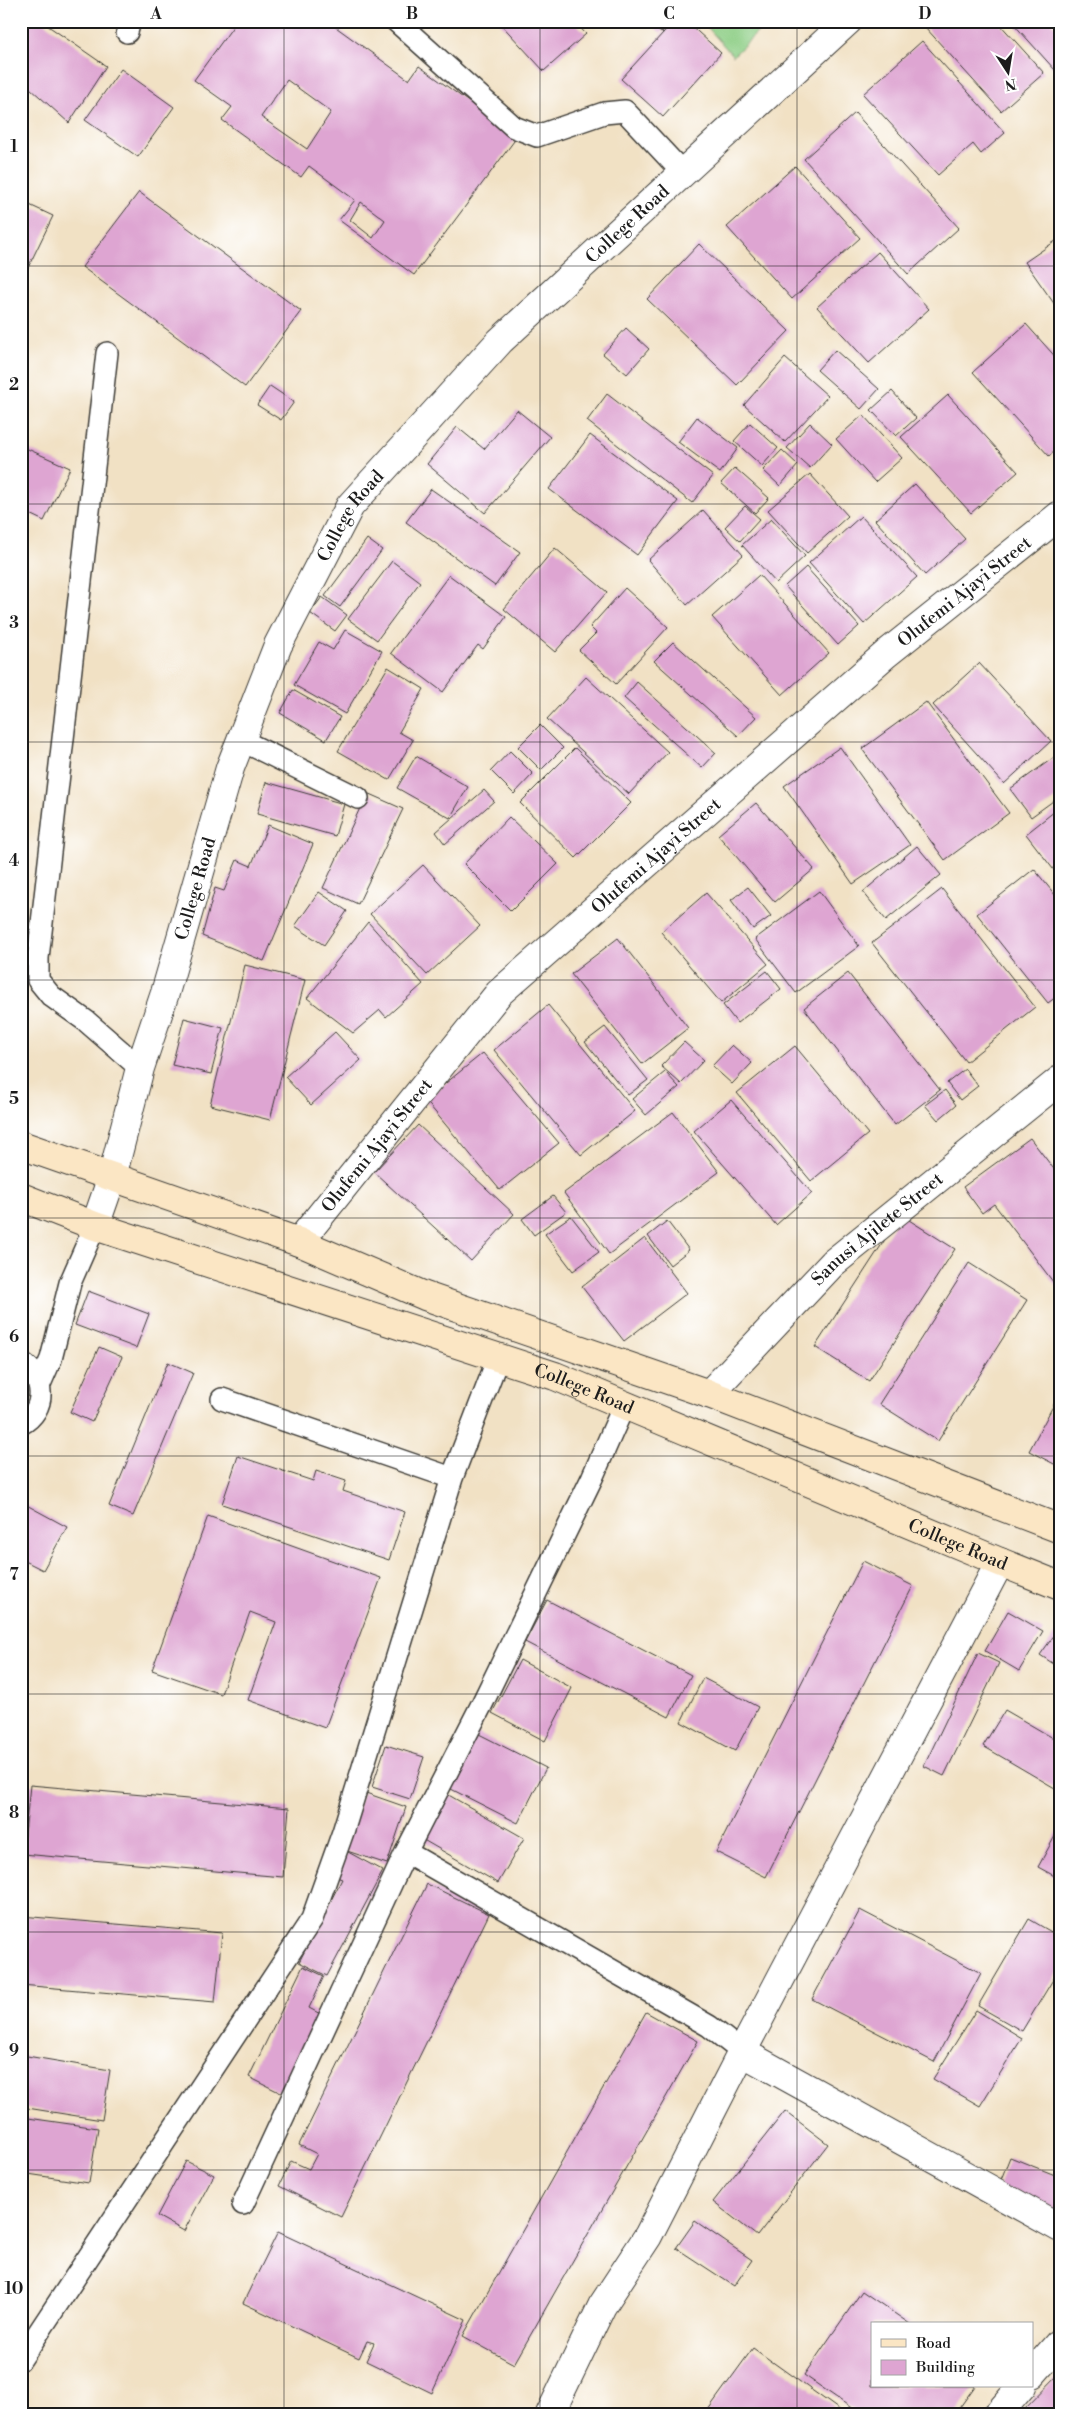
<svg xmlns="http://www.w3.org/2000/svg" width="1081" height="2435" font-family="'Libre Bodoni',serif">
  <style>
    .grass { fill: #8dce85; stroke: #547550 }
    .building { fill: #dea5d2; fill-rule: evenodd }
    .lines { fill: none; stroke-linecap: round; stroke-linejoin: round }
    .service-casing { stroke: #3c3a35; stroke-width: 24 }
    .minor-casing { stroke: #3c3a35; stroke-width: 30 }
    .secondary-casing { stroke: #3c3a35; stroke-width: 30 }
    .service { stroke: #fff; stroke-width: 21 }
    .minor { stroke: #fff; stroke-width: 28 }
    .secondary { stroke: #fbe6c4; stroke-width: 28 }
    .grid { fill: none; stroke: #1c1c1c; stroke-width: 1; stroke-opacity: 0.55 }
    .labels { text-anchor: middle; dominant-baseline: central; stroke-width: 4; stroke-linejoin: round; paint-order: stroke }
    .street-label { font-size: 18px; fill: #1c1c1c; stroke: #fff }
    .neatline { fill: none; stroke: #1c1c1c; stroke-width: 2 }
    .grid-label { font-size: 16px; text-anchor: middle; font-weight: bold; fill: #1c1c1c }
  </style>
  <rect width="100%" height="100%" fill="#fff"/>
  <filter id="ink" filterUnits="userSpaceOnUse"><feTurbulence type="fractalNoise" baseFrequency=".02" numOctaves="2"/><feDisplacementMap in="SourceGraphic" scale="10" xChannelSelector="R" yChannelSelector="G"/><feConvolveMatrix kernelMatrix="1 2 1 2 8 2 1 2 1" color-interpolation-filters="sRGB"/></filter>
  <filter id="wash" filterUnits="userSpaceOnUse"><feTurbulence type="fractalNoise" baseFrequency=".0096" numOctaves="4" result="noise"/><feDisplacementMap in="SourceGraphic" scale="20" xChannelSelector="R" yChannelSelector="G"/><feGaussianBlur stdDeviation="1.12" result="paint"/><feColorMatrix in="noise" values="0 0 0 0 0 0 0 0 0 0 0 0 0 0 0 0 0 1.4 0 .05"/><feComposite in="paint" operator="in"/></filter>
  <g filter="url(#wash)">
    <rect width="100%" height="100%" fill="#f1e1c4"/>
    <path class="grass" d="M702,21H769L733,56Z"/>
    <g id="blocks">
      <path class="building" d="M21,21H41L106,66L69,123L21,80Z
        M237,21H335L333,25L409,80L419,66L517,137L414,275L339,220L355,200L309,166L301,177L222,120L232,107L194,80ZM287,80L331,112L307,149L261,117ZM361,202L385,220L373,238L350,220Z
        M498,21H574L586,34L544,71Z
        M647,21H671L661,33Z
        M674,21H686L721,53L663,117L621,79Z
        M931,21H997L1044,73L1001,111L925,27Z
        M1011,21H1050L1060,32V65L1055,70Z
        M922,41L1005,133L981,154L973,144L938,175L863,94Z
        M121,69L174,107L138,157L85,120Z
        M855,113L959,228L908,274L804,159Z
        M795,166L860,238L792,299L727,227Z
        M139,192L301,311L245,387L82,267Z
        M21,201L53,216L21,282Z
        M1060,238V312L1025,262Z
        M699,244L789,331L737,385L647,299Z
        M878,252L929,309L869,363L817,307Z
        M1026,324L1060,362V447L1049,456L973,372Z
        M626,328L649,349L627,374L603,354Z
        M835,350L879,389L861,409L817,370Z
        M785,358L828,396L785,442L744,405Z
        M270,386L294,402L281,420L257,405Z
        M892,391L916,418L896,436L871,410Z
        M607,394L713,476L692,503L587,421Z
        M948,395L1018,472L971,513L901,437Z
        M517,410L550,437L485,513L427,464L457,427L484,449Z
        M863,415L902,458L875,482L836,439Z
        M697,417L738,448L720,473L678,442Z
        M750,423L778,448L762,466L734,441Z
        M810,423L832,444L810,468L787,448Z
        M590,435L678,501L637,555L549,489Z
        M21,446L70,468L44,521L21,510Z
        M782,450L798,465L780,486L763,470Z
        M735,468L769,498L755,513L721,483Z
        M810,474L848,516L807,553L768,510Z
        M915,484L965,539L925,575L875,520Z
        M431,489L520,552L495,586L406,522Z
        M745,506L760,519L740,541L725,527Z
        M703,510L743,555L687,605L648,560Z
        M861,516L917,577L864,624L809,563Z
        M771,519L805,556L776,583L742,545Z
        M367,539L382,550L340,607L325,596Z
        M555,548L607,592L555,652L504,609Z
        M392,561L420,582L377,640L348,619Z
        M806,567L859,626L838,645L785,586Z
        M449,575L506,617L483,649L478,645L443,692L391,653Z
        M759,575L829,653L782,695L712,617Z
        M625,588L668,627L616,684L579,650L596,633L590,627Z
        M322,597L347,615L335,631L310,613Z
        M345,630L382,651L345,714L294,685L319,642L333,650Z
        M673,642L756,717L738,736L654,661Z
        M979,663L1051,741L1004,784L933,705Z
        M388,667L424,689L399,732L413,740L389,780L338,751Z
        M586,677L668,752L629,794L547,719Z
        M637,682L716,753L702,768L624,698Z
        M293,690L340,717L326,740L280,713Z
        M926,702L1009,813L945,860L862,749Z
        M540,725L563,748L541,770L518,747Z
        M840,747L910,845L853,884L784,786Z
        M575,748L631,803L576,858L520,803Z
        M510,751L533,774L514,794L491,771Z
        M416,756L468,787L450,818L397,788Z
        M1053,758L1060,767V796L1031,817L1010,789Z
        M266,782L344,804L335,836L257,814Z
        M484,790L494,801L445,844L436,832Z
        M367,793L403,809L358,904L323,888Z
        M756,803L814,869L775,902L718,835Z
        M1060,807V878L1026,834Z
        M509,817L558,864L511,911L464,864Z
        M268,825L313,844L264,961L202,936L215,888L224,891L237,860L251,866Z
        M917,846L941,875L886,920L863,892Z
        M423,865L480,926L427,975L370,914Z
        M1034,869L1060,901V994L1048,1003L977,914Z
        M748,887L771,916L753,929L731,900Z
        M942,889L1035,1007L966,1062L872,943Z
        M819,891L859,946L796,993L755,939Z
        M319,892L347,911L324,945L295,926Z
        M706,893L768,964L721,1003L661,932Z
        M368,922L423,984L386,1017L380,1010L353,1033L307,998Z
        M618,938L688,1028L642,1064L571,974Z
        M245,965L305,980L270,1120L210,1105Z
        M767,971L781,989L737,1023L723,1005Z
        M848,973L940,1090L895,1125L804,1008Z
        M548,1005L635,1111L581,1155L494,1050Z
        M184,1018L223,1028L211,1074L172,1065Z
        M605,1027L648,1080L628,1095L585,1042Z
        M335,1032L361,1060L311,1105L285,1077Z
        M684,1042L704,1060L681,1084L661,1066Z
        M732,1045L752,1063L732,1084L712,1066Z
        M795,1046L868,1134L811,1181L737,1093Z
        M483,1053L559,1143L500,1190L425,1100Z
        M965,1069L978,1086L960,1100L947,1083Z
        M665,1072L679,1087L646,1115L632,1099Z
        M945,1090L956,1105L938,1120L925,1105Z
        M731,1100L812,1193L776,1225L694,1131Z
        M673,1112L719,1172L609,1254L564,1193Z
        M418,1125L514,1214L471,1261L374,1172Z
        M1030,1138L1060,1177V1291L994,1204L982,1213L963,1187Z
        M553,1196L566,1212L534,1235L522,1219Z
        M901,1215L955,1249L869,1381L815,1347Z
        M571,1216L599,1252L573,1271L545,1234Z
        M667,1221L689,1250L670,1265L648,1236Z
        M645,1238L687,1293L624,1341L582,1287Z
        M969,1263L1027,1300L938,1441L879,1404Z
        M88,1291L149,1314L136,1348L75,1325Z
        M21,1294L29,1297L21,1312Z
        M99,1347L122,1357L92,1422L70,1412Z
        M168,1362L193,1373L133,1516L109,1506Z
        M1060,1393V1467L1029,1451Z
        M238,1456L313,1481L316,1471L346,1481L343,1491L405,1512L389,1560L222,1504Z
        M21,1502L67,1527L43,1570L21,1559Z
        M208,1516L381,1578L325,1728L248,1700L276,1622L250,1612L221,1694L152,1670Z
        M863,1561L913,1586L766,1877L716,1852Z
        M547,1600L691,1675L669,1717L525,1642Z
        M1008,1611L1043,1631L1019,1671L985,1651Z
        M1060,1627V1668L1040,1655Z
        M978,1653L999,1663L944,1776L924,1766Z
        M520,1660L572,1688L545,1741L492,1713Z
        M703,1678L758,1707L735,1751L681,1722Z
        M1005,1710L1060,1742V1791L983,1746Z
        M477,1733L546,1768L518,1823L449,1788Z
        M386,1745L424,1757L410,1799L372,1787Z
        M30,1785L289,1808L283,1877L23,1854Z
        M363,1792L406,1807L387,1864L344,1850Z
        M445,1793L524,1838L498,1883L420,1838Z
        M1060,1827V1879L1038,1867Z
        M348,1852L383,1871L327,1976L299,1962L342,1879L334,1876Z
        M427,1884L489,1914L341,2217L279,2186L291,2161L309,2169L317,2154L299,2145Z
        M860,1910L981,1973L934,2062L812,1999Z
        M21,1916L222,1933L215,2002L21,1985Z
        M1029,1919L1060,1937V1968L1022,2031L978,2006Z
        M303,1966L324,1976L309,2008L328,2018L289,2097L249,2077Z
        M976,2010L1022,2038L980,2106L933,2079Z
        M646,2012L698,2041L514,2364L463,2336Z
        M21,2055L110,2070L102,2120L21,2107Z
        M785,2111L828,2144L757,2236L713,2202Z
        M21,2117L98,2128L89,2183L21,2173Z
        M1010,2157L1060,2177V2212L998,2187Z
        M186,2161L214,2175L184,2231L157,2216Z
        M695,2221L752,2260L734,2286L676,2248Z
        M278,2232L466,2320L432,2393L366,2361L374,2343L367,2341L359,2358L243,2303Z
        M862,2291L910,2324H872V2386H975L955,2414H860L804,2375Z
        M753,2348L845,2414H705Z
        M1060,2373V2414H1020Z"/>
    </g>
  </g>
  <g filter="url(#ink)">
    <use href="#blocks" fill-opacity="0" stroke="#3c3a35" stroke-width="1"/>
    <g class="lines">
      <g class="service-casing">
        <path id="service" d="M396,21L514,127L537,136L604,113L625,111L683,173
          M127,32L130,21
          M107,353L38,958V980L51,996L86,1021L140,1068
          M241,740L358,798
          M21,1362C46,1377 47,1410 21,1424
          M40,1384L51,1359L70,1283L95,1226
          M222,1399L452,1478
          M406,1852L709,2026L742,2052
          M243,2204L406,1852L481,1706L592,1478L625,1403
          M21,2359L312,1919L343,1832L452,1478L498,1358"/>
      </g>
      <g class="minor-casing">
        <g id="minor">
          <path id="s1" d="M95,1226L112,1177L140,1068L165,993L230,768L278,645L350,506L500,341L848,21"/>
          <path id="s2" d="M299,1242L499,993L886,654L1060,515"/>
          <path id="s3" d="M709,1394L833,1263L1060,1080"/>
          <path d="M742,2052L1060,2228"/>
          <path d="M1032,2374L1060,2342"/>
          <path d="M550,2414L602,2306L648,2236L742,2052L1000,1562"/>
          <path d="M998,2414L1022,2386"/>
        </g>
      </g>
      <g class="secondary-casing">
        <g id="secondary">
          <path d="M21,1145L299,1242L425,1296L709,1394L1060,1529"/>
          <path id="s4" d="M21,1197L95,1226L555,1376L1000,1562L1060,1586"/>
        </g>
      </g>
      <use href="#service" class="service"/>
      <use href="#minor" class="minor"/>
      <use href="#secondary" class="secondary"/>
    </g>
  </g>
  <path class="grid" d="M284,21V2414M540,21V2414M797,21V2414M21,266H1060M21,504H1060M21,742H1060M21,980H1060M21,1218H1060M21,1456H1060M21,1694H1060M21,1932H1060M21,2170H1060"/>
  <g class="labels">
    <g class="street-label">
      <text stroke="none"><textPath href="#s1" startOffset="1162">College Road</textPath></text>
      <text stroke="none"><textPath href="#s1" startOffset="758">College Road</textPath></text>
      <text stroke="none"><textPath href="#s2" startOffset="934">Olufemi Ajayi Street</textPath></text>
      <text stroke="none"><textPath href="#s2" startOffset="528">Olufemi Ajayi Street</textPath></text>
      <text stroke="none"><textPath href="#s1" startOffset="352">College Road</textPath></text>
      <text stroke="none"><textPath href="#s2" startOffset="124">Olufemi Ajayi Street</textPath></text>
      <text stroke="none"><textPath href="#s3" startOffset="236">Sanusi Ajilete Street</textPath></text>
      <text stroke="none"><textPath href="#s4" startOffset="595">College Road</textPath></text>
      <text stroke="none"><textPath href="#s4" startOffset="1000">College Road</textPath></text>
    </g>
  </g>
  <rect width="1081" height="2435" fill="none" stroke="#fff" stroke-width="55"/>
  <rect x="871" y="2322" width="162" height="65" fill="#ffffff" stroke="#a4a4a4"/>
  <rect x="881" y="2339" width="25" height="8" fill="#fbe6c4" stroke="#a4a4a4"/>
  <text x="916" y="2348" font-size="15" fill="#1c1c1c">Road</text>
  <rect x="881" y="2360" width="25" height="15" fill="#dea5d2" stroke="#a4a4a4"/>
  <text x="916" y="2372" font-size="15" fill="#1c1c1c">Building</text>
  <g transform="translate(1008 72) rotate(168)" stroke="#ffffff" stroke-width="4" paint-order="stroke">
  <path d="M0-4L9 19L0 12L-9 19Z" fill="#1c1c1c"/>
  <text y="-8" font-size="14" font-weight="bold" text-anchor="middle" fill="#1c1c1c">N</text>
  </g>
  <rect x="28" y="28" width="1026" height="2380" class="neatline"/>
  <g class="grid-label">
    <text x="156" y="19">A</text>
    <text x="412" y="19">B</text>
    <text x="669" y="19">C</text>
    <text x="925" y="19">D</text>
    <text x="14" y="152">1</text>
    <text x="14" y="390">2</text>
    <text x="14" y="628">3</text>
    <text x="14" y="866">4</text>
    <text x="14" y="1104">5</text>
    <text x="14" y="1342">6</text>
    <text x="14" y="1580">7</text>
    <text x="14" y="1818">8</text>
    <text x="14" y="2056">9</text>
    <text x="14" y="2294">10</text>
  </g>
</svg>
